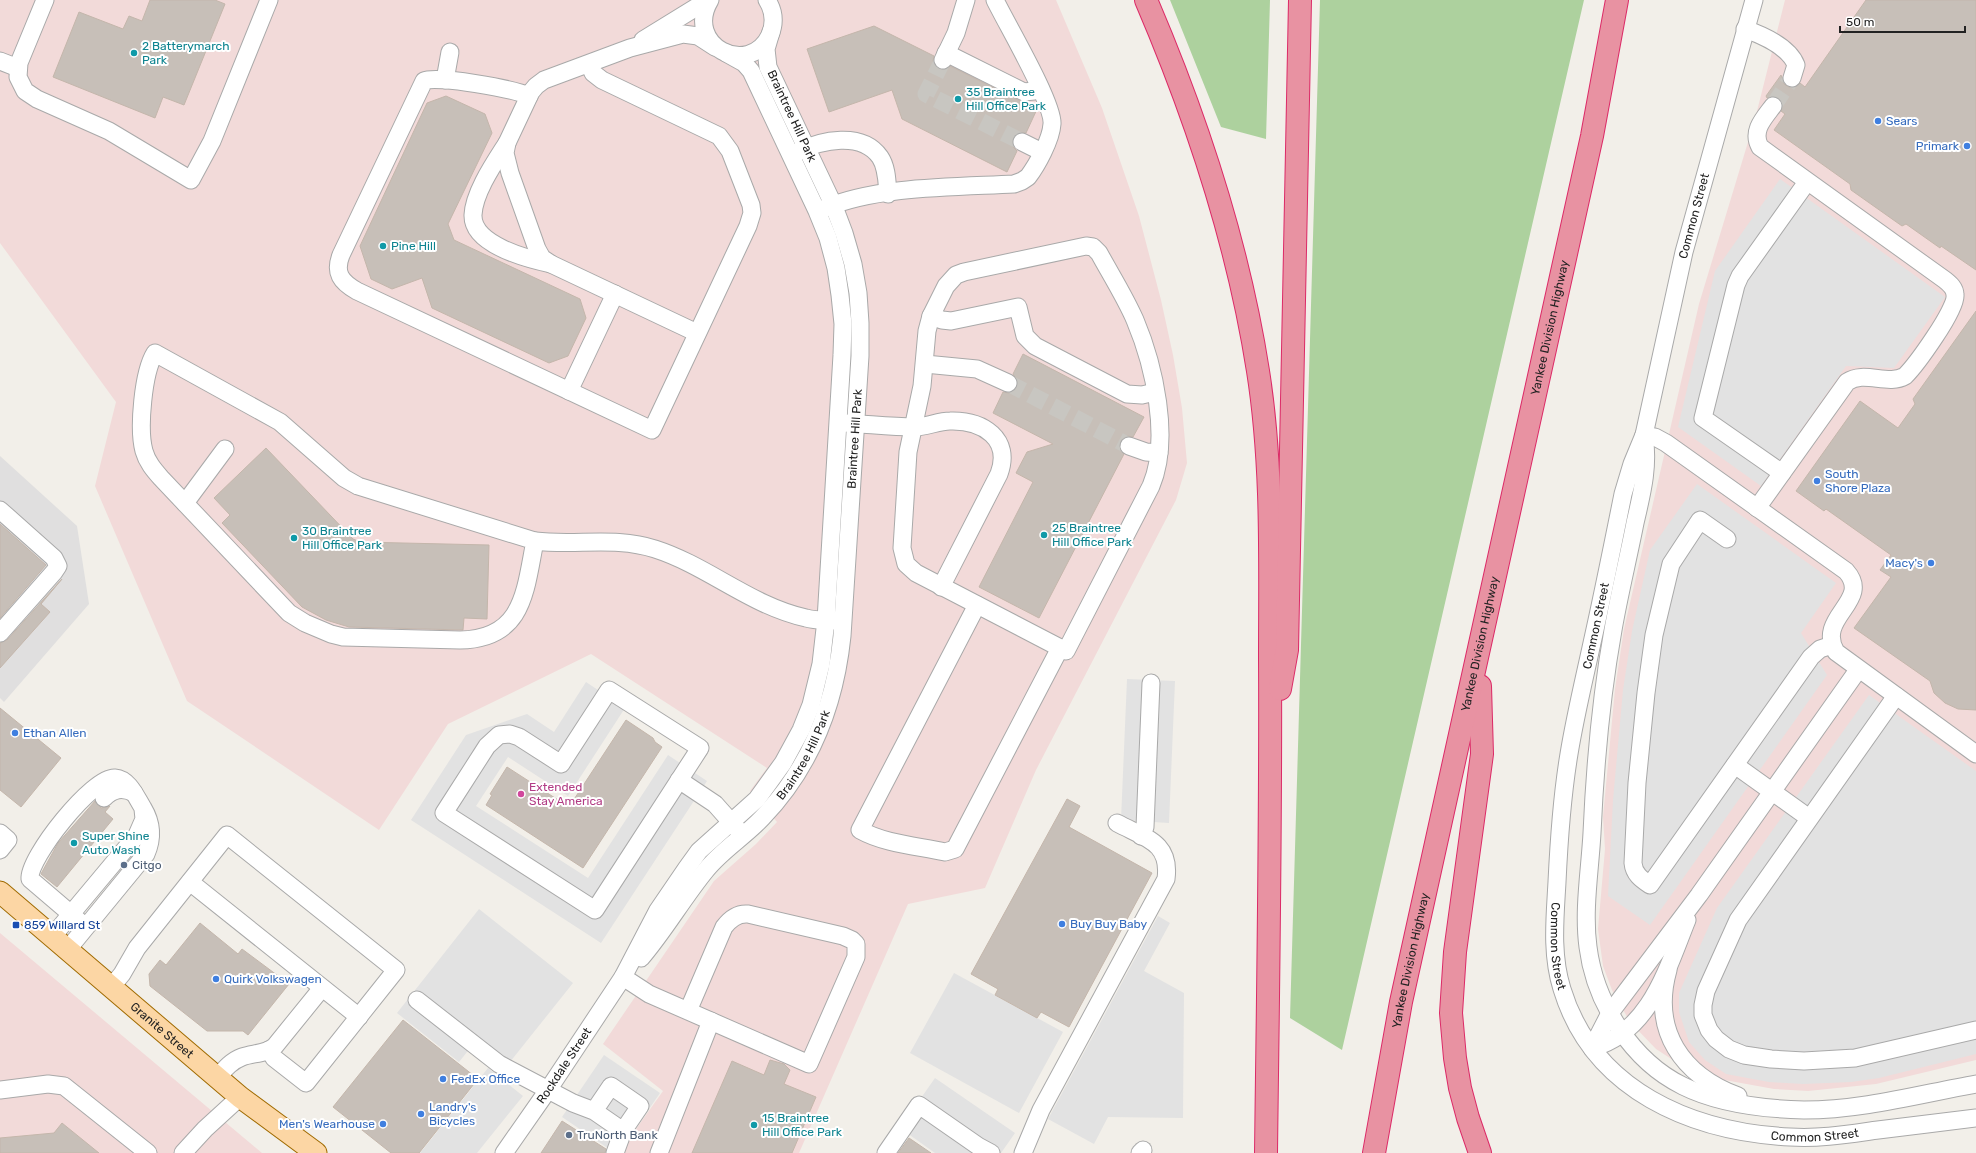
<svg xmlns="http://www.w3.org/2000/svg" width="1976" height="1153" font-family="Rubik,sans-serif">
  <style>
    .residential { fill: #e0dfdf }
    .commercial { fill: #f2dad9 }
    .forest { fill: #add19e }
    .parking { fill: #e2e2e2 }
    .building { fill: #c7bfb8; stroke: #c4b6ab }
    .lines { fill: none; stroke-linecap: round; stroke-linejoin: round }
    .minor-tunnel { stroke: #c8c6c1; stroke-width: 17; stroke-dasharray: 17 8; stroke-linecap: butt }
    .minor-casing { stroke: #a9a9a9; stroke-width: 19 }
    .major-casing { stroke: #a06b00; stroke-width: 23 }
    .highway-casing { stroke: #dc2a67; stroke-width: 24 }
    .minor { stroke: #fff; stroke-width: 17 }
    .major { stroke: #fcd6a4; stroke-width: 21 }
    .highway { stroke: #e892a2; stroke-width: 22 }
    .culture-dot { fill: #0f9aa8; stroke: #fff; stroke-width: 1.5 }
    .shop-dot { fill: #3f7fe0; stroke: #fff; stroke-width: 1.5 }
    .hotel-dot { fill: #d1479c; stroke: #fff; stroke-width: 1.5 }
    .service-dot { fill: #5c6f8a; stroke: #fff; stroke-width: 1.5 }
    .transit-dot { fill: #1a4fb4; stroke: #fff; stroke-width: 1.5 }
    .labels { text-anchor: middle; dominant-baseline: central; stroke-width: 4; stroke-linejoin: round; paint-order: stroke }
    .culture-label { font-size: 12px; fill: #0d838f; stroke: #fff; text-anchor: start }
    .street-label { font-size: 12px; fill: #222; stroke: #fff }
    .shop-label { font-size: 12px; fill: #366cbe; stroke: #fff; text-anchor: start }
    .hotel-label { font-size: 12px; fill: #b23c85; stroke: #fff; text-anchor: start }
    .service-label { font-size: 12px; fill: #4e5e75; stroke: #fff; text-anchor: start }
    .transit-label { font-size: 12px; fill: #164399; stroke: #fff; text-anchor: start }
  </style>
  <rect width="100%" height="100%" fill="#f2efe9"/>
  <path class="residential" d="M0,456L77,526L89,604L4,702L0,698Z"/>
  <path class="commercial" d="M0,0H1056L1102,108L1139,216L1161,300L1173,355L1182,408L1187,463L1176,500L1036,770L985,888L908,904L799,1153H619L663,1091L603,1044L714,881L756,844L777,822L750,791L767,768L591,654L448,724L379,830L187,701L95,486L116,402L0,243Z
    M1785,0H1976V1060L1876,1084L1808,1091L1774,1089L1719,1079L1676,1062L1656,1049L1630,1022L1612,990L1603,966L1598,929L1605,849L1603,817L1615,689L1624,629L1699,304L1755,119Z
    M0,933L262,1153H0Z"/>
  <path class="forest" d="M1170,0H1270L1266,139L1221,127Z
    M1320,0H1584L1342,1050L1290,1018Z"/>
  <path class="parking" d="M1780,179L1945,297L1894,368L1846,366L1761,486L1678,427L1715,271Z
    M1697,484L1836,583L1801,633L1827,675L1650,925L1608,896L1613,800L1623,690L1632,631L1650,550Z
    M1127,679L1175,681L1169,823L1121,820Z
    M586,682L625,708L568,796L508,757L476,806L588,878L668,755L707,781L601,943L411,820L466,735L527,714L554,732Z
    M1869,695L1976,771V1054L1879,1078L1851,1082L1803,1084L1769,1082L1726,1074L1705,1060L1689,1042L1679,1012V993L1717,908Z
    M479,909L573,983L510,1062L479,1037L459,1062L397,1013Z
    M1158,916L1170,923L1144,971L1184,993L1183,1118L1108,1117L1094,1144L1048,1119Z
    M954,973L1063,1032L1019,1113L910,1053Z
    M604,1055L660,1093L619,1153H615L562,1117Z
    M488,1068L523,1096L477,1153H420Z
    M935,1078L1015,1133L1001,1153H935L900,1128Z"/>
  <path class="building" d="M150,0H215L225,4L184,105L163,97L155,118L53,77L79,12L123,29L129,16L142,21Z
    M1866,0H1976V270L1941,246L1940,248L1906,224L1902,226L1851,190L1850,184L1774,130L1785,114L1781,111L1782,103L1779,98L1774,96L1767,98L1766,96L1781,75L1784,84L1789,87L1795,88L1800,83L1805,87Z
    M874,26L934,56L933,61L938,69L944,70L950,66L1020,101L1026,102L1038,107L1026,133H1017L1013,138V147L1017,151L1007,172L902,119L892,90L829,112L807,49Z
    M446,96L485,114L492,133L448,224L454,240L580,299L586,318L568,356L549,363L432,308L422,278L392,289L371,279L360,246L427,103Z
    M1976,311V710L1958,709L1945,703L1934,693L1930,681L1854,628L1891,577L1880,570L1891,555L1826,509L1824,511L1796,491L1860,401L1898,428L1915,404L1913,399Z
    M1023,354L1144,417L1133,437L1127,436L1120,442L1119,448L1124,454L1039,618L979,587L1033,482L1016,473L1027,452L1053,444L993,413L1003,392L1009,393L1017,387L1018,382L1013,374Z
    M266,448L353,539L360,542L489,545L487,619L464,618L463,630L349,627L326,620L302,607L222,523L230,515L214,498Z
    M0,524L46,565L0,618Z
    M62,579L41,604L50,612L0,668V643L7,640Z
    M0,708L61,758L21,807L0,790Z
    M626,720L653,738L655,742L662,747L583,868L486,805L492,795L490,794L507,767L569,807Z
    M1067,799L1080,806L1069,827L1152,873L1069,1027L1041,1012L1037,1018L995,995L998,989L971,974Z
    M95,801L101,808L110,806L105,812L113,819L57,887L41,874L42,872L58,843Z
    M200,923L238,954L242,949L289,984L248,1035L243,1031H207L150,986L149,974L160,960L166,965Z
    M403,1020L478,1079L419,1153H391L333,1107Z
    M770,1060L784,1064L790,1070L784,1084L816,1097L792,1153H692L732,1061L764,1075Z
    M562,1121L606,1149L605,1153H541Z
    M62,1123L99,1153H0V1138L54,1133Z
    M909,1138L931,1153H898Z"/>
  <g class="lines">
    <path class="minor-tunnel" d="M943,60L926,94L1022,142
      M1773,106L1792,78
      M1008,383L1129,446"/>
    <g class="minor-casing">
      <g id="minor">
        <path d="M45,0L19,63L18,77L25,91L37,99L109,131L191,180L212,141L269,0"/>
        <path d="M710,0C683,45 749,79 770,35C775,23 774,11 767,0"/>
        <path id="s1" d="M1754,0L1684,252L1644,435L1632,464L1623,494C1613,544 1603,594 1592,643C1584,680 1575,717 1569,754C1562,796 1559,839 1557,882C1555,918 1551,954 1562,989C1593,1091 1692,1132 1790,1137C1820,1139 1849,1134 1878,1130C1911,1126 1943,1122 1976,1118"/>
        <path d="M1745,29C1762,35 1789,47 1796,65L1792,78"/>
        <path d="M643,40L708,0"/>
        <path d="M946,53L1024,92L1034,91L1040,88"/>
        <path d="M943,60L956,33L966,0"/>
        <path d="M0,61L18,68"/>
        <path d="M445,80L450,52"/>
        <path d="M529,96C514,89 437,75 424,81L341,255C334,273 341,282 357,291L652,430L748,226L752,213L751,205L730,151L719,136L602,80L593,73L589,64"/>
        <path d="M1022,142L1042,152"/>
        <path d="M507,143C495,162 474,192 473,215C472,245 528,259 551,264"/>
        <path d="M797,152C821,140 862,131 880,157C887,167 887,182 888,194"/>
        <path d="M823,209C876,186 955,187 1014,184L1022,181L1028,177C1037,165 1051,140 1052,124C1054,104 1006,23 995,0"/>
        <path d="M1086,246L1093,247L1099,253C1111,275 1125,297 1135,320C1154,365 1171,439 1151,486L1066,651L916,573L906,564L902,548L908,452L922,386L927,331L931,316L946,286L956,275L964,272Z"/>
        <path d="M931,316L942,320L951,321L1018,307L1025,336L1035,346L1127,394L1142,395L1155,392"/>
        <path d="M697,333L551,264L542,258L537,249L510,173L505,153L507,143L531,92L536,86L544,80L630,48L683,34L698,36L715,47"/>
        <path d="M155,353L280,422L344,478L358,486L535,541C525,591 524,639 460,640L343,637L331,634L305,623L289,613L161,478C154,470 147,462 144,451C138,429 143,372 155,353Z"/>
        <path d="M925,364L977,369L1008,383"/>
        <path d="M569,391L615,294"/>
        <path d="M844,423C867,424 891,427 914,427C927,427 938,421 950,421C983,420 1012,439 999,474L941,587"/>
        <path d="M1644,435C1649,466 1642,493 1635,523C1628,559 1619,595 1613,630C1601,697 1595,765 1592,833C1590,870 1583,910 1588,947C1595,1003 1632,1061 1683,1086C1719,1104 1764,1109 1804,1110C1862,1110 1920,1094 1976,1084"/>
        <path d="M1644,435L1655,437L1666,443L1846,571C1873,601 1815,617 1836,652L1976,754"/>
        <path d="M1129,446L1146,452L1159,453"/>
        <path d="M1782,473L1703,418L1736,285L1740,276L1807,182"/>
        <path d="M185,503L225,449"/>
        <path d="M1757,508L1847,382C1864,370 1888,386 1905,376C1916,365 1957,309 1955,295C1955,288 1950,284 1945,280L1760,147C1751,131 1764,118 1773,106"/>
        <path d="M0,510L54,558L58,566L54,572L0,633"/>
        <path d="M1727,539L1700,520L1671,564L1654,635L1646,693L1637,783L1633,863C1634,874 1641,879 1650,885L1811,657L1820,649L1832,645"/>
        <path d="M535,541C575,546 616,536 655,549C708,566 751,606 806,618C816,621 827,620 837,621"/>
        <path d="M977,605L860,830C885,844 918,846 945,852L955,849L1060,648"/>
        <path d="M609,690L700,748L595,910L444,813L487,746L499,735L510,734L519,737L561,764Z"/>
        <path d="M1896,696L1738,920L1706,991L1703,1005V1015L1709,1030L1716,1039L1729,1049L1744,1055L1771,1059L1804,1061L1855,1058L1976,1030"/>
        <path d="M1735,765L1809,818"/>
        <path d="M679,780L715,804L739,831"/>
        <path d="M104,798C113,789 122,787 134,793"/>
        <path d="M0,833L8,840L0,850"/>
        <path d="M1141,836L1145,827L1151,683"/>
        <path d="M190,882L359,1017"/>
        <path d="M53,936L71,914L80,922"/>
        <path d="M68,949L146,854C153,838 152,823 143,808C136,797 129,779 115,778C93,776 28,858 30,879L71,914L137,835L144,819L143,809"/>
        <path id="s2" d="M641,958C665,930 683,898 706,870C722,850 744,837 762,818C810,768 835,704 842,636L860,356V323L858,293L853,264L844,233L833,204L768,67L766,49L771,32"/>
        <path d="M1668,970C1651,1031 1682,1075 1738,1096"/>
        <path d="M623,977L649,994L809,1064L856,957V944L852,940L843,936L748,914C737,913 730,919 724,927L688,1011"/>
        <path d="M112,986L122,974L137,948L227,835L396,970L306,1083L274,1058L269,1050"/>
        <path d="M417,1000L499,1064L573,1103L594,1111L623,1131L640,1106L611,1086L594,1111"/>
        <path d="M1592,1048L1610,1013L1699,895L1858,670"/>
        <path d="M1592,1048C1650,1032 1667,969 1687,920"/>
        <path d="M217,1078C224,1070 231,1061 242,1057C253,1053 266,1054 275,1046L322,988"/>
        <path d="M0,1090L48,1084L64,1086L148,1153"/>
        <path d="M183,1153L205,1129L240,1097"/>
        <path id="s3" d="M504,1153L548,1090L623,977L658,910L686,869L699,851L757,799L783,763L801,730L811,705L821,664L826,620L842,355L843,324L840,295L836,268L828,238L817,211L751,71L744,63L726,53"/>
        <path d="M615,1153L623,1131"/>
        <path d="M659,1153L711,1021"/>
        <path d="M886,1153L919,1105L978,1146L991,1153"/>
        <path d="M1023,1153L1041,1110L1166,879C1171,842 1145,838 1117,823"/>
        <path d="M1140,1153L1143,1150"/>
      </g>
    </g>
    <g class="major-casing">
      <g id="major">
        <path id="s4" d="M0,892L240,1097L316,1153"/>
      </g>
    </g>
    <g class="highway-casing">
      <g id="highway">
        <path d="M1146,0C1197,119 1238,243 1258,371C1273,466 1270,563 1270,659C1271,823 1268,988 1266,1153"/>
        <path d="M1480,686L1482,754L1455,952L1451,1013L1455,1058L1460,1088L1468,1118L1480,1153"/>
        <path d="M1280,689L1287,650L1300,0"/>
        <path id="s5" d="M1374,1153L1401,1002L1592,136L1617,0"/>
      </g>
    </g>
    <use href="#minor" class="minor"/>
    <use href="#major" class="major"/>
    <use href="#highway" class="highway"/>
  </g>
  <g class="culture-dot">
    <circle cx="134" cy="53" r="4"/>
    <circle cx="958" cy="99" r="4"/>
    <circle cx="383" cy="246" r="4"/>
    <circle cx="1044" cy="535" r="4"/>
    <circle cx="294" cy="538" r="4"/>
    <circle cx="74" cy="843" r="4"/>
    <circle cx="754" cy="1125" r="4"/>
  </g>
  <g class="shop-dot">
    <circle cx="1878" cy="121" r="4"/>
    <circle cx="1967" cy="146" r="4"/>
    <circle cx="1817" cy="481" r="4"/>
    <circle cx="1931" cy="563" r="4"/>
    <circle cx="15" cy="733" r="4"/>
    <circle cx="1062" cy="924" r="4"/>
    <circle cx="216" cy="979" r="4"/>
    <circle cx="443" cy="1079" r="4"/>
    <circle cx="421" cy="1114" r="4"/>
    <circle cx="383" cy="1124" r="4"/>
  </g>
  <circle class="hotel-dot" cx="521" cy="794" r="4"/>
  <g class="service-dot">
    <circle cx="124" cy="865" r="4"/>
    <circle cx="569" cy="1135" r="4"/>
  </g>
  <rect class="transit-dot" x="12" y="921" width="8" height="8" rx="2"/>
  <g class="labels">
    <g class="culture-label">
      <text x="142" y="46">2 Batterymarch<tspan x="142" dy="14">Park</tspan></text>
      <text x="966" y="92">35 Braintree<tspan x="966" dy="14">Hill Office Park</tspan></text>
      <text x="391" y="246">Pine Hill</text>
      <text x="1052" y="528">25 Braintree<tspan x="1052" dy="14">Hill Office Park</tspan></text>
      <text x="302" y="531">30 Braintree<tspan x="302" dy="14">Hill Office Park</tspan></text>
      <text x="82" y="836">Super Shine<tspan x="82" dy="14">Auto Wash</tspan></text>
      <text x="762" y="1118">15 Braintree<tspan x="762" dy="14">Hill Office Park</tspan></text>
    </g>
    <g class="street-label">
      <text transform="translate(792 116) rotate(65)">Braintree Hill Park</text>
      <text transform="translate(1694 216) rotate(-75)">Common Street</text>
      <text stroke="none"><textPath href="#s5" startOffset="844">Yankee Division Highway</textPath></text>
      <text stroke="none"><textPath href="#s2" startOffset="586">Braintree Hill Park</textPath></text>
      <text transform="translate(1596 626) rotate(-78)">Common Street</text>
      <text stroke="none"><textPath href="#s5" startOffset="520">Yankee Division Highway</textPath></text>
      <text stroke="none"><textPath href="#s2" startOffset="262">Braintree Hill Park</textPath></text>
      <text stroke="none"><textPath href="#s1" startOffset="970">Common Street</textPath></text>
      <text stroke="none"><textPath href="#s5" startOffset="196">Yankee Division Highway</textPath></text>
      <text stroke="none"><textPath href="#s4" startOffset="213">Granite Street</textPath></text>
      <text stroke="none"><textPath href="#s3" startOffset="106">Rockdale Street</textPath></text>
      <text stroke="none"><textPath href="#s1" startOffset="1329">Common Street</textPath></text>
    </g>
    <g class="shop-label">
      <text x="1886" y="121">Sears</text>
      <text x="1959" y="146" text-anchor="end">Primark</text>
      <text x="1825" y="474">South<tspan x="1825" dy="14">Shore Plaza</tspan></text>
      <text x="1923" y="563" text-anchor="end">Macy's</text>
      <text x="23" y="733">Ethan Allen</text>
      <text x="1070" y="924">Buy Buy Baby</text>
      <text x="224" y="979">Quirk Volkswagen</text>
      <text x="451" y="1079">FedEx Office</text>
      <text x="429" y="1107">Landry's<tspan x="429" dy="14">Bicycles</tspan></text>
      <text x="375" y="1124" text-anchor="end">Men's Wearhouse</text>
    </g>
    <g class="hotel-label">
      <text x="529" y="787">Extended<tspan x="529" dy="14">Stay America</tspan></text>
    </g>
    <g class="service-label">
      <text x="132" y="865">Citgo</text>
      <text x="577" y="1135">TruNorth Bank</text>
    </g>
    <g class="transit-label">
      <text x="24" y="925">859 Willard St</text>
    </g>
  </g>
  <path d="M1840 26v6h125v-6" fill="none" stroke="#222222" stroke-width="2"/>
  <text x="1846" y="26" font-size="12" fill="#222222" stroke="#ffffff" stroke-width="3" paint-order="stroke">50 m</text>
</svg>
